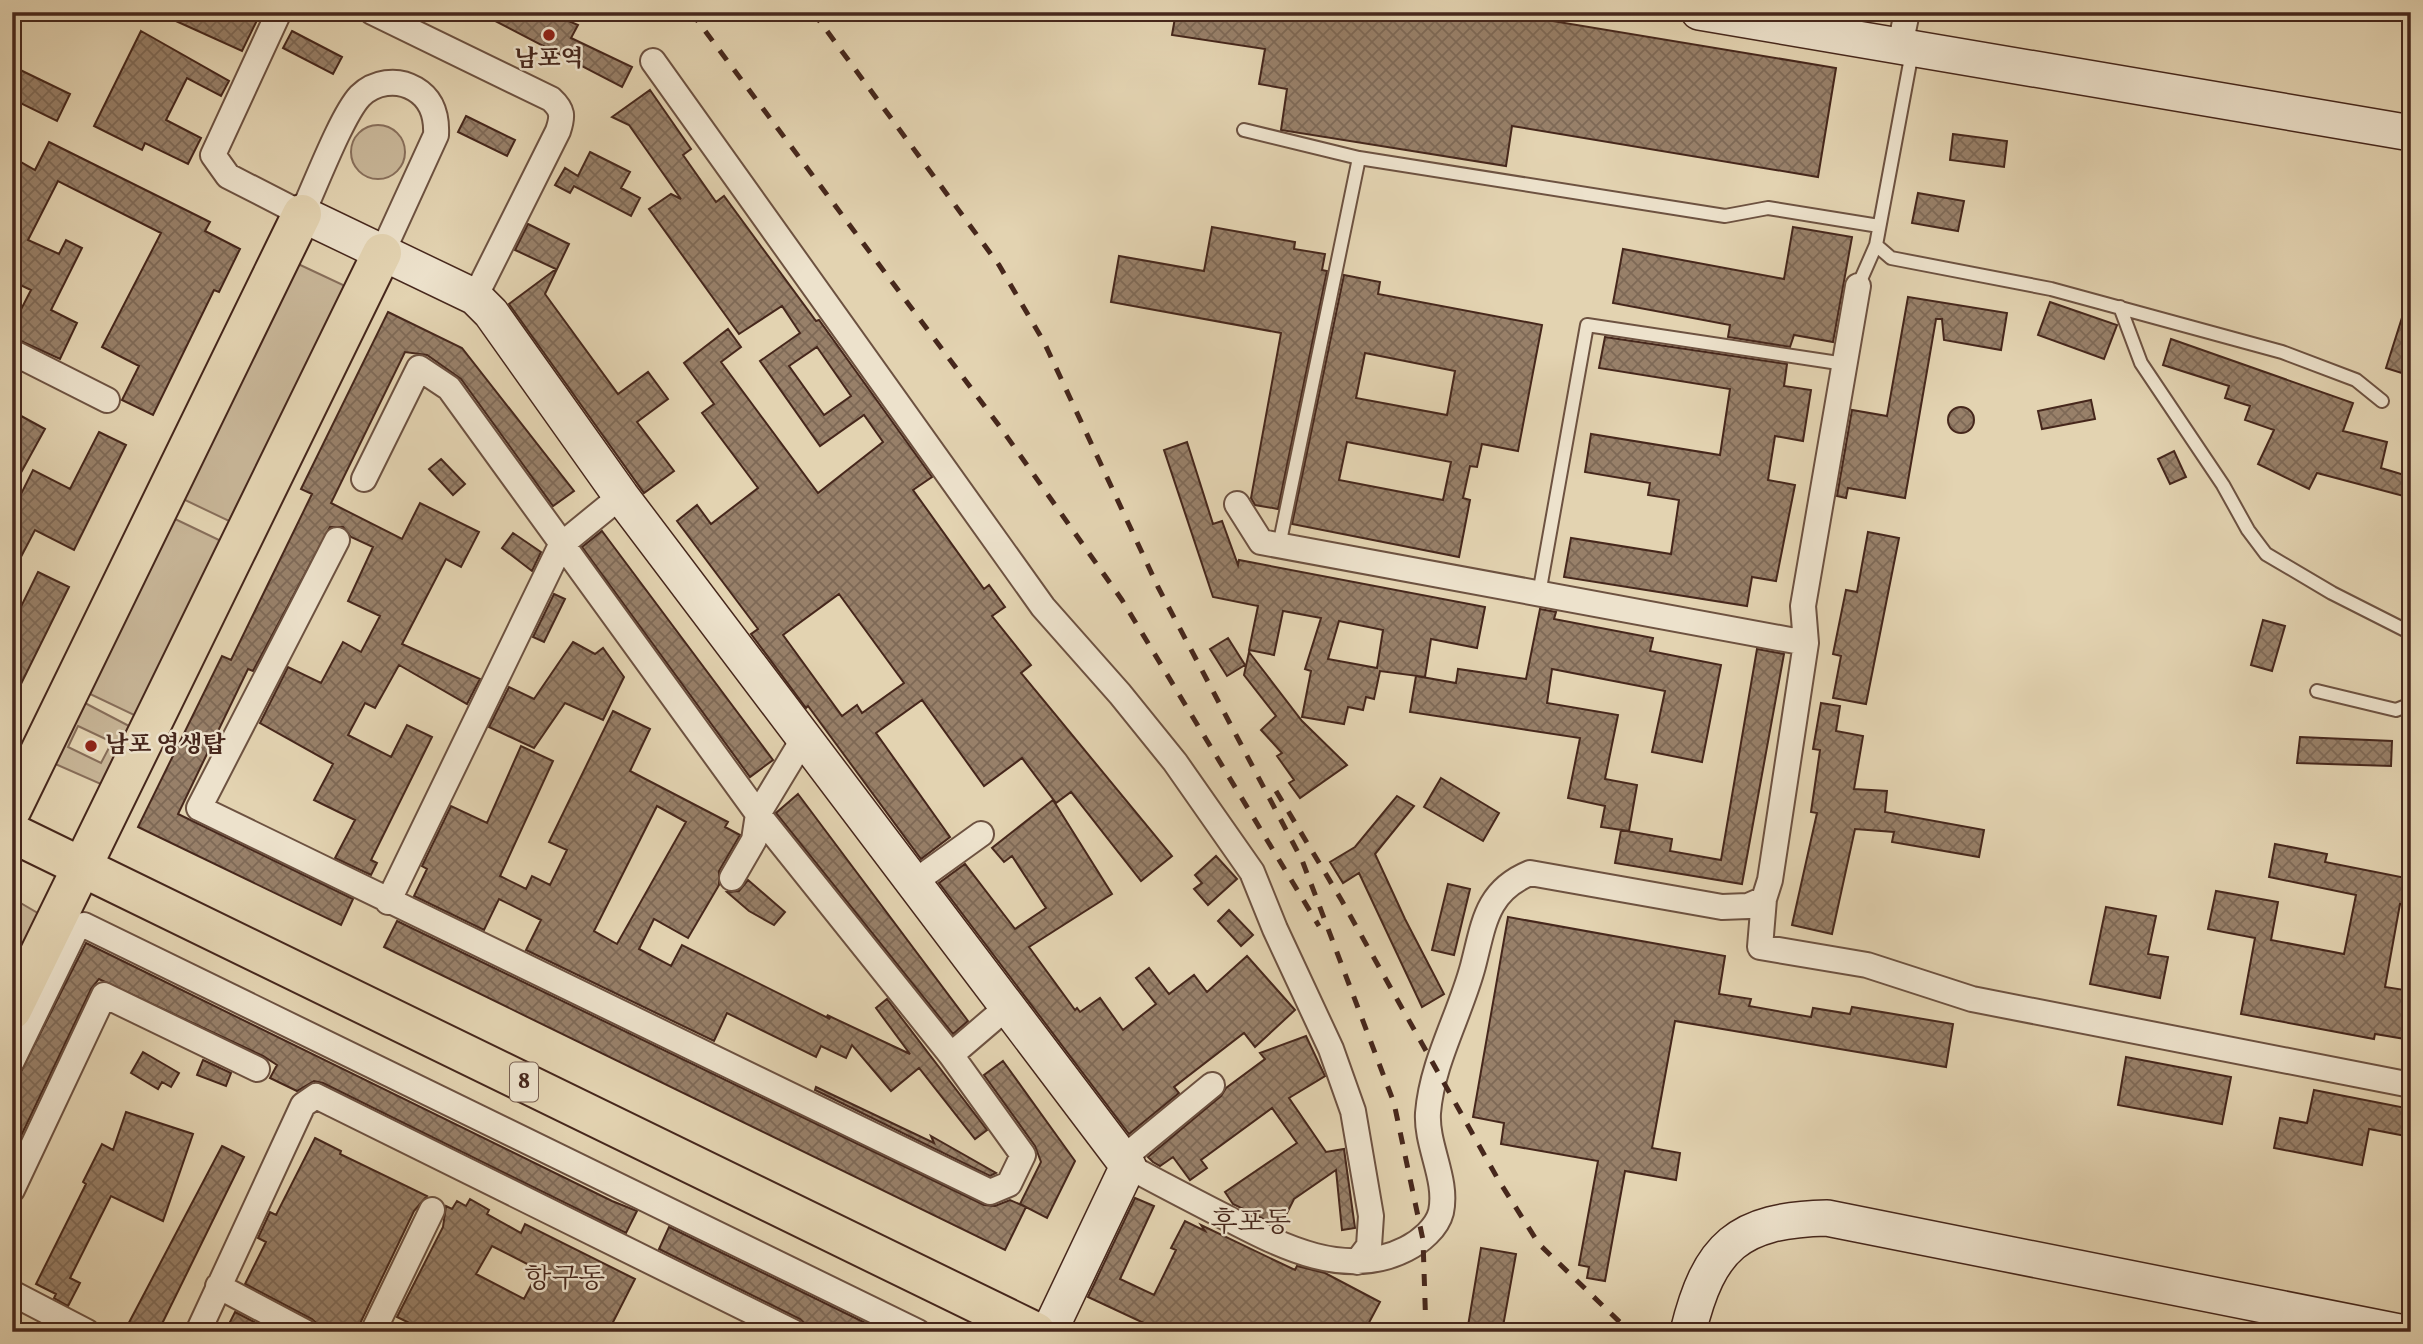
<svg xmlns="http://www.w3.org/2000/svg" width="2423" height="1344" font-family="Vollkorn,'Noto Serif KR',serif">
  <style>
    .green { fill: #c8b698; stroke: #876e5a; stroke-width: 2; fill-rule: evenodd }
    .building { fill: url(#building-cross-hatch); stroke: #46271c; stroke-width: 2; fill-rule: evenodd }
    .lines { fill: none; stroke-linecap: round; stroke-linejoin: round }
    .lane-casing { stroke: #6d5241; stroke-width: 16 }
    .street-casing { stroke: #6d5241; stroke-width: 28 }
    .secondary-casing { stroke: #46271c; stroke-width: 38 }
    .primary-casing { stroke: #46271c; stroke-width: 42 }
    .lane { stroke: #ede2cc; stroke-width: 12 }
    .street { stroke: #ede2cc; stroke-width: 24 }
    .secondary { stroke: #ede2cc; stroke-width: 35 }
    .primary { stroke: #e3d3b1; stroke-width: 38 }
    .rail { stroke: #46271c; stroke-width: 5; stroke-dasharray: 12 12; stroke-linecap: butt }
    .poi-dot { fill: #8f2418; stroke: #ede2cc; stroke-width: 2.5 }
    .labels { text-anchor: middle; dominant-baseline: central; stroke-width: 5; stroke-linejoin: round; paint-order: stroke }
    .shield { fill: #ede2cc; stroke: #785f51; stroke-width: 2 }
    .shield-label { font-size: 23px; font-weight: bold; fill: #46271c }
    .poi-label { font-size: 24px; font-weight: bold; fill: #46271c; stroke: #ede2cc }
    .quarter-label { font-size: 28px; fill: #46271c; stroke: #ede2cc }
  </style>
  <defs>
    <pattern id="building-cross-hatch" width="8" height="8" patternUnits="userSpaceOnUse" patternTransform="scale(1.75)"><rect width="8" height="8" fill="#988069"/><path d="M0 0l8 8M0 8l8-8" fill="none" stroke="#7e6956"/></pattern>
  </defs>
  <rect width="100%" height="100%" fill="#e3d3b1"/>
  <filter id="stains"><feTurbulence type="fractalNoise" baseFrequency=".00286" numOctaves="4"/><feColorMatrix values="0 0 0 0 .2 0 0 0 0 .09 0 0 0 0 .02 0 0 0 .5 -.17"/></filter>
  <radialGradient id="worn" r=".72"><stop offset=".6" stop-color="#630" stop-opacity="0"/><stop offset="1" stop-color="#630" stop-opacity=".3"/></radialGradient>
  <path class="green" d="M351 152a27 27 0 1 1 54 0a27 27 0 1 1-54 0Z
    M296,263L343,285L345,289L229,521L183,499Z
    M173,518L219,540L220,544L137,714L134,715L88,693Z
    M83,702L131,727L103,785L53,763ZM78,726L112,742L101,763L68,747Z
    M12,898L41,915L12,973Z"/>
  <path class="building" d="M156,12H261L242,51Z
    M478,12H561L559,17L578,25L571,38L632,67L622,87Z
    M1176,12H1224L1270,20L1271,12H1499L1836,68L1818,177L1512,126L1506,166L1281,130L1287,89L1259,84L1265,49L1172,35Z
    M141,31L229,81L221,96L187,78L166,120L201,138L188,164L145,143L142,150L94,126Z
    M292,31L342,57L333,74L283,48Z
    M12,66L70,94L57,121L12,99Z
    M650,90L691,149L683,155L716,202L724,196L816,321L819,320L932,477L913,490L984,589L989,585L1005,607L992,616L1031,665L1021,673L1172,856L1141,881L1071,792L1056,803L1022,758L984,786L922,700L876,733L950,837L921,859L808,706L806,708L751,634L758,629L677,521L697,505L711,524L758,488L702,413L714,404L684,363L728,329L741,347L721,362L818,493L883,442L864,415L820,446L760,361L800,333L782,306L739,334L649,209L671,194L681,199L629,125L612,117ZM817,347L851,396L824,415L789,366ZM839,594L904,683L862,713L857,705L842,716L783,635Z
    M466,116L515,140L507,156L458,132Z
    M1953,134L2007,141L2004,167L1950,160Z
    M49,142L210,222L205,231L240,249L219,292L214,290L153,415L122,400L139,366L102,347L161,233L58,181L28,240L59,254L66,240L82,248L51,310L77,323L60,359L12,337V327L31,290L12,281V157L35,170Z
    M590,152L630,172L621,188L640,198L631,216L574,186L570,193L555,185L565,168L578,176Z
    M1918,193L1964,201L1958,231L1912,223Z
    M528,224L569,244L545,294L618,394L648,372L668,399L637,422L674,471L644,493L509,304L556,269L515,250Z
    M1212,227L1295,242L1294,249L1325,254L1322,270L1327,271L1278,509L1255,505L1251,498L1281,333L1111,302L1119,256L1204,271Z
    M1793,227L1852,237L1833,342L1794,335L1790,347L1728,337L1730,325L1613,303L1623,249L1784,279Z
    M1344,275L1380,282L1378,294L1542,325L1518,451L1482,444L1477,467L1470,466L1463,498L1470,500L1459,557L1292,524ZM1365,353L1455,371L1447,415L1356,398ZM1347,442L1451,462L1443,500L1339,480Z
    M1908,297L2007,313L2001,350L1944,340L1942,319H1936L1905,498L1848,488L1846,498L1837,496L1852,410L1887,416Z
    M2050,302L2117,325L2104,359L2038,335Z
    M2407,302L2411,303V376L2386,368Z
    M388,312L462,348L574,491L553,506L461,379L427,355L405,352L331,503L402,539L420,503L479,532L461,567L446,559L402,644L480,679L467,704L399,665L375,708L365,703L348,735L391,757L407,725L432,737L371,860L377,863L371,875L335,858L355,820L314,800L333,764L260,723L288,667L321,683L343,642L361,652L380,616L348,601L373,547L351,537L343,527H330L253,671L248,669L178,814L353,899L341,925L138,827L222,656L231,660L312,494L301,489Z
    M1605,337L1787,364L1784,386L1811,390L1803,441L1775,436L1768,480L1795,485L1776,581L1752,577L1747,606L1564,577L1571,538L1671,554L1679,500L1648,495L1650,483L1585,472L1591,434L1720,455L1730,389L1599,368Z
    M2171,339L2353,403L2343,431L2387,442L2381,468L2411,477V498L2317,473L2309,489L2258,464L2274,430L2245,420L2250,406L2225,398L2229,386L2163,365Z
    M2091,400L2095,419L2042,429L2038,411Z
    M1948 420a13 13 0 1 1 26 0a13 13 0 1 1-26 0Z
    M12,411L45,429L12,489Z
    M99,432L126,445L74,550L35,530L12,574V512L33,470L70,489Z
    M1187,442L1213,524L1222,521L1238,565L1239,560L1485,607L1477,648L1431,639L1425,677L1380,671L1374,699L1366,697L1363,710L1348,707L1344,724L1302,717L1311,671L1305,669L1321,618L1283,611L1274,655L1249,650L1258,606L1213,597L1164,450ZM1339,621L1383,630L1377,668L1328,659Z
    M2174,451L2186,477L2170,484L2158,459Z
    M441,459L465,484L453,495L429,469Z
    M602,531L773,760L750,777L582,547Z
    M1868,532L1899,538L1866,704L1833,698L1841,656L1833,654L1846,590L1857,592Z
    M513,533L541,552L532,571L502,548Z
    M38,572L69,587L12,702V625Z
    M554,594L565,599L544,642L533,637Z
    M1540,609L1556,612L1554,619L1653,638L1650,651L1721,665L1702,762L1652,752L1665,691L1552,669L1547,703L1618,715L1605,779L1637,785L1629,831L1601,827L1605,806L1568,798L1580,738L1410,712L1416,676L1456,683L1458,669L1526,679Z
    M2263,620L2285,626L2272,671L2251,665Z
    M1228,638L1245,665L1227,676L1210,649Z
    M573,642L595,654L603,648L624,677L603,720L565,703L534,748L489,727L509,687L534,699Z
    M1757,649L1784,654L1742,884L1615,863L1621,830L1672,839L1670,851L1721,860Z
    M1249,652L1302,721L1347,765L1300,798L1289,783L1294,780L1277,756L1282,753L1261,730L1276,716L1244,675Z
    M1821,703L1840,706L1836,731L1863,736L1854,789L1887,791L1885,812L1984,830L1979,857L1892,842L1894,832L1855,829L1832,934L1792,925L1817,813L1811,812L1820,750L1813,749Z
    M613,711L650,729L630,771L728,822L725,827L740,835L719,871V885L688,938L654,919L639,949L671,966L682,945L830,1019L827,1015L910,1054L876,1008L887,999L987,1130L975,1139L919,1068L891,1091L852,1045L846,1058L821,1046L816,1057L727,1013L714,1041L526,950L541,920L499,899L484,930L414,896L427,869L422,866L451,806L487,823L521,746L553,761L500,876L526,889L532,876L550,885L567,850L549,842ZM657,806L686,822L617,944L594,931Z
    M2300,737L2392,741L2391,766L2297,763Z
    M1441,778L1499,813L1483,841L1424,807Z
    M798,794L968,1021L953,1034L776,813Z
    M1397,796L1414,806L1375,854L1405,919L1444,994L1422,1007L1359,873L1343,883L1330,862L1355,847Z
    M1053,800L1112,894L1029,947L1075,1010L1077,1008L1080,1012L1100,998L1123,1030L1156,1004L1136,978L1149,968L1169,994L1194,975L1207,992L1247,956L1295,1010L1255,1047L1244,1033L1174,1087L1179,1093L1129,1134L939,883L965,864L1015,929L1046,908L1012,856L1004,862L992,848Z
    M2275,844L2327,854L2325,862L2411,879V906L2400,904L2385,987L2411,991V1040L2375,1034L2374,1039L2241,1014L2255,938L2208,929L2216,891L2278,902L2271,940L2344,954L2356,895L2269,877Z
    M1216,856L1237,879L1208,905L1194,889L1202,883L1195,875Z
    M748,880L785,912L774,925L749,911L727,892L739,891Z
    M1448,884L1470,889L1454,955L1432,950Z
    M2106,907L2156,916L2148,954L2168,957L2160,998L2090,984Z
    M1229,910L1253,935L1241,946L1218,921Z
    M1508,917L1725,956L1719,994L1751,999L1749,1006L1811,1017L1813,1008L1850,1014L1852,1007L1953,1024L1946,1067L1675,1021L1652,1148L1680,1153L1676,1180L1625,1171L1605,1281L1587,1278L1589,1267L1579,1265L1598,1161L1501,1144L1504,1123L1473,1117Z
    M397,921L984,1205L995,1206L1010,1200L1026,1207L1005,1250L384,947Z
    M86,943L612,1201L637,1211L626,1233L323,1083L314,1081L297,1091L270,1078L277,1065L263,1056L99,979L91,989L12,1155V1089Z
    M1306,1036L1325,1076L1289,1098L1326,1152L1344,1149L1355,1228L1342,1230L1336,1170L1294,1199L1280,1227L1233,1204L1225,1192L1297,1143L1272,1108L1201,1160L1207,1168L1190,1180L1173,1157L1160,1166L1153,1162L1148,1157L1221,1096L1226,1088L1265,1059L1260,1053Z
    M143,1052L179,1073L171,1087L162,1082L158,1089L131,1073Z
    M2126,1057L2231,1077L2222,1124L2118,1105Z
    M203,1060L231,1073L226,1086L197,1075Z
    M1003,1061L1075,1161L1047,1218L1020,1204L1041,1162L1035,1146L984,1075Z
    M816,1087L934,1143L931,1136L996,1173L990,1176L815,1090Z
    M2314,1090L2411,1109V1137L2369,1129L2362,1165L2274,1148L2280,1118L2307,1123Z
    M126,1112L193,1134L163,1221L111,1196L70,1278L80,1283L68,1306L54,1298L56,1294L36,1284L86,1184L83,1182L102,1144L113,1150Z
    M315,1138L341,1151L340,1154L427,1196L414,1211L356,1332H326L312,1319L245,1284L266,1242L258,1238L270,1212L276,1215Z
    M222,1146L244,1157L158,1332H124Z
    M1135,1198L1154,1206L1120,1279L1154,1295L1176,1250L1171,1248L1185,1221L1205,1231L1201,1225L1295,1270L1297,1266L1325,1273L1380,1302L1364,1332H1163L1088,1297Z
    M470,1199L489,1210L487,1214L521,1233L525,1224L635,1279L608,1332H428L397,1317L443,1227L446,1206L452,1209L457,1201L466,1206ZM492,1246L539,1270L524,1299L476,1274Z
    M669,1227L884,1332H813L800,1319L659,1249Z
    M1481,1248L1516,1254L1502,1332H1467Z
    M235,1312L258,1324L254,1332H225Z"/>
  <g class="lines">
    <g class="lane-casing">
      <path id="lane" d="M1244,130L1359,158L1725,216L1768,208L1879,226
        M1876,245L1891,258L2051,289L2282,352L2356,380L2382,401
        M1858,286L1876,245L1912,52
        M2120,307L2141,363L2223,485L2248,530L2266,554L2332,593L2411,633
        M1279,546L1359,158
        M1539,594L1587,325L1845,364
        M2317,691L2396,710L2411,704"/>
    </g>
    <g class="street-casing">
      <path id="street" d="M279,12L213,155L228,176L302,214C315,186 342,115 360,96C374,82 397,78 415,89C432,99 437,116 436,135L382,253
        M372,12L551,99C563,110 563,116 558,131L475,297
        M1900,46L1907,12
        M653,61L1043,607L1120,694L1175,762L1252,872L1275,929L1331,1049L1353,1111L1371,1216L1369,1246L1357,1262
        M12,352L107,400
        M1237,504L1261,542L1806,643
        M337,540L199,808L990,1192L1009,1184L1023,1155L951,1055L758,814L449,388L419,368L364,479
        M732,878L754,840L758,814L804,738
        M913,883L981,834
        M1764,899L1760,947L1867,965L1972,999L2411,1085
        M388,902L561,545L621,496
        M951,1055L1006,1008
        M12,1061L76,929L84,925L918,1332
        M1122,1159L1212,1085
        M1128,1166C1161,1184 1194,1201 1227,1218C1281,1246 1345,1280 1406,1249C1420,1242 1437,1228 1441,1212C1448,1179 1426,1146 1428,1113C1432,1062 1460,1015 1473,966C1484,924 1486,891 1530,873L1722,907L1748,906L1764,899L1770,880L1806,643L1803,606L1858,286
        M12,1190L104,995L257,1069
        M218,1286L305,1332
        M12,1293L87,1332
        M198,1332L303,1105L316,1096L793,1332
        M373,1332L432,1210"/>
    </g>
    <g class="secondary-casing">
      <path id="secondary" d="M1699,12L2411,133
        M302,214L475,297L491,313L621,496L1128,1166L1049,1332
        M1688,1332C1709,1246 1738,1220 1827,1218L2399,1332"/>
    </g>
    <g class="primary-casing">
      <path id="primary" d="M12,809L302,214
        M12,833L1036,1332
        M12,1010L382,253"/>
    </g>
    <use href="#lane" class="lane"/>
    <use href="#street" class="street"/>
    <use href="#secondary" class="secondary"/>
    <use href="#primary" class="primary"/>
    <path class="rail" d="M691,12L1003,431L1122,600L1319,926
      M813,12L999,265L1044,342L1158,587L1302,860L1394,1103L1423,1240L1426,1332
      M1276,791L1342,901L1499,1181L1539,1244L1630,1332"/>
  </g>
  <g class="poi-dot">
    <circle cx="549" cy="35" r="7"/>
    <circle cx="91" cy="746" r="7"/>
  </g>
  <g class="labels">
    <rect class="shield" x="510" y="1062.5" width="28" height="39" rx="5"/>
    <g class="shield-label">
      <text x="524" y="1082">8</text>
    </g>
    <g class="poi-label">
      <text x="549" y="60">남포역</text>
      <text x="105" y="746" text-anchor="start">남포 영생탑</text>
    </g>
    <g class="quarter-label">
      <text x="1251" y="1223">후포동</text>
      <text x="565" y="1279">항구동</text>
    </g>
  </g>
  <rect width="2423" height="1344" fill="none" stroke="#e3d3b1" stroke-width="42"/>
  <rect x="14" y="14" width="2395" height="1316" fill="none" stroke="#46271c" stroke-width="3.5"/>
  <rect x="21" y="21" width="2381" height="1302" fill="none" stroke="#46271c" stroke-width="2"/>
  <rect width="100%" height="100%" filter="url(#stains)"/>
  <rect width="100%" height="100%" fill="url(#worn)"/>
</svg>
